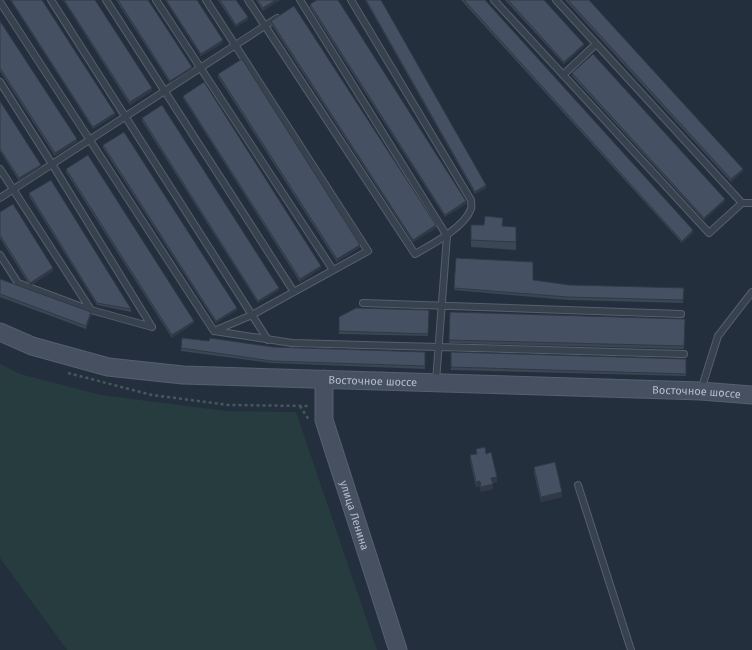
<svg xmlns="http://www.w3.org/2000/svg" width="752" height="650" font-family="'Fira Sans',sans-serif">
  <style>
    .green { fill: #263c3f }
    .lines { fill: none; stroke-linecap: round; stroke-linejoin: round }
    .lane-casing { stroke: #565f6c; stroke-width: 8 }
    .secondary-casing { stroke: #565f6c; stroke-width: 19 }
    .path { stroke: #44595c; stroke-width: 2.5; stroke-dasharray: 3 3; stroke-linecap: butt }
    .lane { stroke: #38414e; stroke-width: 6 }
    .secondary { stroke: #465061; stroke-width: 17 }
    .wall { fill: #3b4654 }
    .shaded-wall { fill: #303945 }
    .building { fill: #455162; stroke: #303945 }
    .labels { text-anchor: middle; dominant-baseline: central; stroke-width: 3; stroke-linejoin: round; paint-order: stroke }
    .street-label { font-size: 11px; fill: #b4bcc9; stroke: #1d2633 }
  </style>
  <rect width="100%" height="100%" fill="#242f3e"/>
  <path class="green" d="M0,364L20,374L101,395L226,411L296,412L377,650H67L0,558Z"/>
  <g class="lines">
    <g class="lane-casing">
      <path id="lane" d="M51,0L252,315L214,331
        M106,0L294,292
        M156,0L333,270
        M206,0L368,251L252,315L268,340
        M248,0L415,254C431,245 464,228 471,209C472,207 471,203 471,200L351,0
        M300,0L447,236L436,381
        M494,0L709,233L742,203H752
        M556,0L742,203
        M0,2L214,331L292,343L684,354
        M563,75L596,44
        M0,82L52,164L152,327
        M0,169L91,310L152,327
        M0,198L277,18
        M0,255L18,283L90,310
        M363,303L681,314
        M701,390L718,336L752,292
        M578,485L631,650"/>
    </g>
    <g class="secondary-casing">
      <g id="secondary">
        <path id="s1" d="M0,332L32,346L108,367L183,375L701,391L752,395"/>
        <path id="s2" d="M324,379V420L398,650"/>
      </g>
    </g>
    <path class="path" d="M68,373L152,395L229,405L310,406
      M300,406L309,420"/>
    <use href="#lane" class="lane"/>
    <use href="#secondary" class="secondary"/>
  </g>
  <path class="wall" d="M10,0H42L115,115L93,129Z
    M63,0H95L152,91L130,105Z
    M116,0H148L192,69L170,83Z
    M165,0H197L223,43L201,56Z
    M218,0H236L248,20L236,27Z
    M256,0H280L263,11Z
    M365,0H381L486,188L475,194Z
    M461,0H485L693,233L682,243Z
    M505,0H544L584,46L564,64Z
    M565,0H589L743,171L731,182Z
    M310,4L466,204L445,217L310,7Z
    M0,21L77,142L55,156L0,71Z
    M271,21L436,228L413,242L271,24Z
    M572,73L725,201L704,220L572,76Z
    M218,74L360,247L337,262L218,77Z
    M183,96L321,268L300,282L183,98Z
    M0,101L41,167L19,181L0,151Z
    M142,118L279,290L258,303L142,121Z
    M103,145L237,310L216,323L103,148Z
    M66,169L194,323L172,338L66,172Z
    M29,193L131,309V312L97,305L29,196Z
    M0,212L53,271L30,286L0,238Z
    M503,226L516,235V250L471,247V240Z
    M456,258L533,280L569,285L684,288L683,303L568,300L454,290Z
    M0,279L91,315L86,329L0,297Z
    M429,310L428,336L339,334V317Z
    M450,312L685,319L684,349L449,343Z
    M209,341L273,347L425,352V369L272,363L181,351V348Z
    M451,352L686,359V376L451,370Z
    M476,449L486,454L497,482L492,483L493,489L481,492L480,486L476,487L470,460V455L476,454Z
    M534,467L562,497L541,502L534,473Z"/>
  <path class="shaded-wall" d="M276,0H280L263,11V8Z
    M248,17V20L236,27V25Z
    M223,40V43L201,56V54Z
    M584,44V46L564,64V62Z
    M192,67V69L170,83V81Z
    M152,88V91L130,105V102Z
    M115,113V115L93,129V127Z
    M77,139V142L55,156V153Z
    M41,165V167L19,181V178Z
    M743,169V171L731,182V179Z
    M486,185V188L475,194V192Z
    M725,199V201L704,220V218Z
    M466,201V204L445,217V215Z
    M436,225V228L413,242V240Z
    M693,230V233L682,243V241Z
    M360,245V247L337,262V259Z
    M321,266V268L300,282V279Z
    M53,268V271L30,286V283Z
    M279,288V290L258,303V301Z
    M237,308V310L216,323V321Z
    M91,312V315L86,329V326Z
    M194,321V323L172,338V335Z
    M497,477V482L491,483V478Z
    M480,481V486L476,487V482Z
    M493,484V489L481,492V487Z
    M562,492V497L541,502V497Z"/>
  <path class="building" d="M11,0H42L115,113L93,127Z
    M64,0H95L152,88L130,102Z
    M118,0H148L192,67L170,81Z
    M166,0H197L223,40L201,54Z
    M220,0H236L248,17L236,25Z
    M257,0H276L263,8Z
    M317,0H338L466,201L445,215L310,4Z
    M366,0H381L486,185L475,192Z
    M464,0H485L693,230L682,241Z
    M508,0H544L584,44L564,62Z
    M568,0H589L743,169L731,179Z
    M294,6L436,225L413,240L271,21Z
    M0,21L77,139L55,153L0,68Z
    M593,54L725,199L704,218L572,73Z
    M242,59L360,245L337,259L218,74Z
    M204,82L321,266L300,279L183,96Z
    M0,101L41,165L19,178L0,149Z
    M162,105L279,288L258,301L142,118Z
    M124,132L237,308L216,321L103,145Z
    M88,155L194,321L172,335L66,169Z
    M51,180L131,309L97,303L29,193Z
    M13,204L53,268L30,283L0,235V212Z
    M485,216L503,218L502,226L516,227V242L471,240V225H484Z
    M456,258L533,262V280L569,285L684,288L683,300L568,297L454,288Z
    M0,279L91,312L86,326L0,294Z
    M356,308L429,310L428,334L339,331V317Z
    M450,312L685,319L684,346L449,340Z
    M182,338L209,341L210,338L273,347L425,352V366L272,361L181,348Z
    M451,352L686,359V374L451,367Z
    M485,447L486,454L491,452L497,477L491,478L493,484L481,487L480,481L476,482L470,455L477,454L476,449Z
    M555,462L562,492L541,497L534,467Z"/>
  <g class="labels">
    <g class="street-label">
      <text stroke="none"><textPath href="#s1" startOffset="379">Восточное шоссе</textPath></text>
      <text stroke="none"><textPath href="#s1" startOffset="703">Восточное шоссе</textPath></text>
      <text stroke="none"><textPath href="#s2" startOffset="141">улица Ленина</textPath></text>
    </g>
  </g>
</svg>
